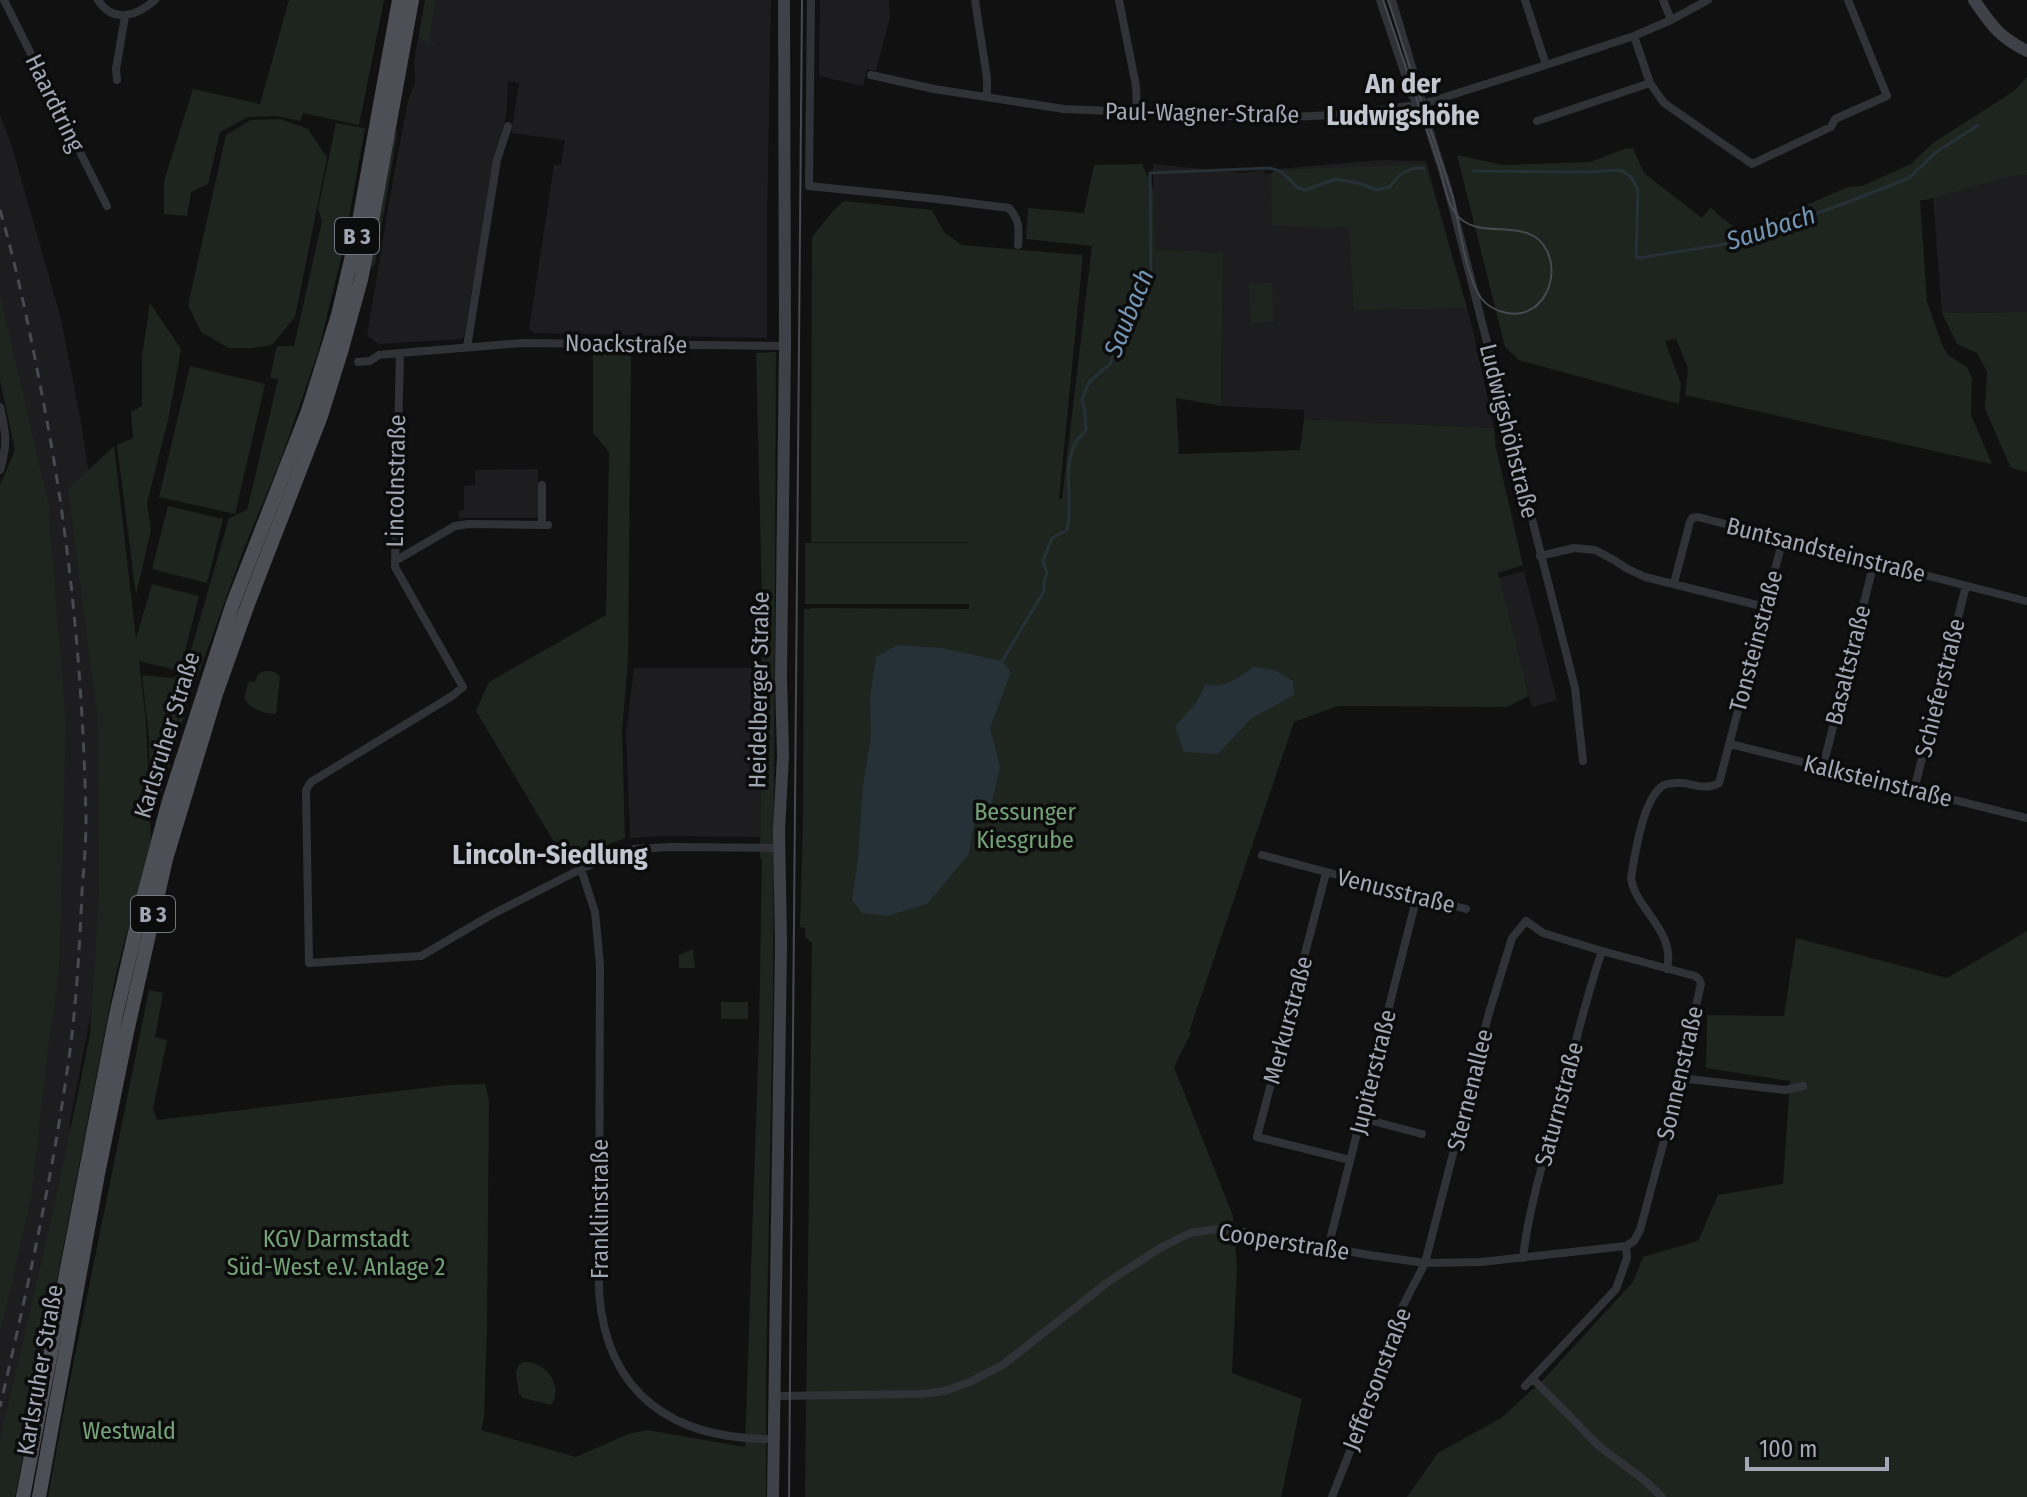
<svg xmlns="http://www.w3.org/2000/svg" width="2027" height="1497" font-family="'Fira Sans Condensed',sans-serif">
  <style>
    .built { fill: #1d1d1f }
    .green { fill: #1d251e }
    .water { fill: #263037 }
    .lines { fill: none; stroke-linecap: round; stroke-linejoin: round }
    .stream { stroke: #263037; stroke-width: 3 }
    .street { stroke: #313238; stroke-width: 8 }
    .secondary { stroke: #3f4148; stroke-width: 12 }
    .primary { stroke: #4d4f57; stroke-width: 14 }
    .tram { stroke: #484a51; stroke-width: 2 }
    .rail { stroke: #484a51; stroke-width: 3; stroke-dasharray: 10 8; stroke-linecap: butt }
    .labels { text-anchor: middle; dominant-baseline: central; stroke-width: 7; stroke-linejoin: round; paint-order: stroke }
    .shield { fill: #0c0c0d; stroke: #747883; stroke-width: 2 }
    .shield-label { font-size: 22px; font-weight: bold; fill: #a1a7b5 }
    .street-label { font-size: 24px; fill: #a1a7b5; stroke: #0c0c0d }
    .park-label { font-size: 24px; fill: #75a278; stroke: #0c0c0d }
    .water-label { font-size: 26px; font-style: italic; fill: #7496b4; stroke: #0c0c0d }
    .quarter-label { font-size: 28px; font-weight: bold; fill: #c2c6d0; stroke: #0c0c0d }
  </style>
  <rect width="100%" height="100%" fill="#111112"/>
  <path class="built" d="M425,0H771L767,227V338L535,333L529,329L554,165H561L565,140L511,133L519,83L508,81L506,118L496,149L464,336L462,339L379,344L367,336L394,174L408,101L415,83L414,61Z
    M820,0H889L890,17L876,71L867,69L863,86L819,76Z
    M0,114L13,150L61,319L80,417L102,554L113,796L150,790L113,898L70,1122L71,1163L0,1497V1137L15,450L0,380Z
    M1379,160L1426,161L1473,330L1494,428L1304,419V410L1221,406L1223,254L1155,249L1153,164L1242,173L1264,170L1265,174L1277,173L1278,169Z
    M2027,175V312L1942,313L1933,197L2011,176Z
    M538,469V518H459V511L464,510V486L475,485V470Z
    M1524,571L1557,700L1532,707L1499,578Z
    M634,668H761L760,837L662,836L630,838L626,733Z"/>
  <path class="green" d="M289,0H384L359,125L303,113L300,121L277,116L248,117L220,132L208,184L191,192L187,216L164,214V181L193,89L260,104Z
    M425,0H435L429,42L436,43L435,45L427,43L419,38Z
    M2027,77V175L2011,176L1926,200H1920L1927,301L1942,345L1948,355L1967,367L1972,378L1971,415L1992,464L1685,395L1688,368L1676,339L1665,341L1681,384L1679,404L1519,360L1505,347L1457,155L1503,165L1590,162L1625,149L1633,148L1644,173L1702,218L1711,207L1716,213L1742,233L1848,187L1862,186L1911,164L1933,143L2014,91Z
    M280,119L308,129L327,158L295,317L272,345L253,348H229L201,332L188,305L226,135L251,120Z
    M336,123L365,128L343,250L318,352L281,459L243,551L188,703L161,794L150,784L149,738L142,675L174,678L187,664L229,518L247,510L278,380L270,377L277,346H294L322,221L318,209Z
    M398,129L375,264L368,272L394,138Z
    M1142,164L1154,191L1155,249L1223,253L1221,406L1176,398L1179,454L1300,450L1304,419L1494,428L1496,448L1523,565L1498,573L1529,696L1507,707L1338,706L1294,722L1189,1032L1191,1033L1174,1067L1233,1216L1237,1268L1232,1373L1302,1399L1281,1497H805L812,943L805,937V928L800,927L803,822L804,609H811V608L969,609V604H805V543H969V542H811L812,237L833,211L844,201L932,210L944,232L962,245L1083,255L1059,499H1062L1092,246L1026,239L1028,208L1084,213L1094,165Z
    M1425,164L1467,308L1354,310L1349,228L1272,226L1271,173L1278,170Z
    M1272,283L1274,322L1251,323L1249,284Z
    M0,296L49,506L50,531L66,724L59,969L48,1050L31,1198L0,1333V485L15,450L0,380Z
    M150,303L181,349L169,416L147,503L151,530L136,595L117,445L133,438L131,412L142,406V356Z
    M2027,312V472L2011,468L1985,409L1987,372L1977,353L1957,344L1942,313Z
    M593,352H631L628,661L622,731L625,838L592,851L565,858L548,832L476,711L489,682L606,615L609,452L593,433Z
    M776,352L773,998L766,1373V1497H48L63,1415L149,990L163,993L155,1037L167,1040L153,1108L157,1120L449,1085L485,1084L489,1100L487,1326L484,1418L481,1430L576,1457L628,1434L647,1430L745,1447L759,1032L762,860L760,857L762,597L756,353Z
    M190,366L265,384L235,514L159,497Z
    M114,446L136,639L152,584L199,596L180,671L139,661L146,722L151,841L116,974L15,1497H0V1440L56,1199L90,1035L99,895L98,720L68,489Z
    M168,506L223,519L207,583L152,569Z
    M264,671C271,671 276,671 280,677L276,714C263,713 251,710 244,698L249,681L255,682L258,674Z
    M2027,931V1497H1407L1438,1453L1501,1418L1544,1379L1633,1282L1643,1257L1698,1241L1718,1195L1783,1184L1790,1081L1706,1068L1707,1015L1784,1016L1796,938L1947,978Z
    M693,949L695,968H679V955Z
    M721,1002H748V1019H721Z
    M523,1362C545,1360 565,1386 551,1405L523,1398L519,1394L516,1373L518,1366Z"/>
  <path class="water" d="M897,645L942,648L1002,661L1011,672L990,728L1000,767L991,806L978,814L972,833L969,854L927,904L887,916L862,913L852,900L858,859L863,785L871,736L870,698L876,657Z
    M1254,667L1274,670L1293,681L1294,695L1252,718L1218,754L1184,752L1175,726L1196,703L1206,684C1223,690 1240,676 1254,667Z"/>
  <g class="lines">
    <path class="stream" d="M1473,171L1589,172L1620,170L1631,177L1638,190L1636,257L1639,258L1738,242L1848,202L1909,178L1935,153L1978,125
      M1002,661L1044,591V582L1047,573L1043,561L1052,538L1067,530C1074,502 1062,473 1074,446C1076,440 1082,435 1086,430L1085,412L1082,399L1089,382L1110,364L1126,324L1127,308L1144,288L1151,270L1150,173L1270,168L1282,172L1298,188L1305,190L1336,179L1362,184L1376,190L1390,187C1398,174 1408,167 1424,168"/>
    <path class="street" d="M4,0L107,206
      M98,0C113,24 137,16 155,0
      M811,0L809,186L937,199L1009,208C1020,220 1019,229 1018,245
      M975,0L987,78V97
      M1119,0L1136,86L1137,113
      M1380,0L1412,95L1418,104
      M1392,0L1423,104
      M1525,0L1546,65
      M1663,0L1671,20
      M1634,36L1650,83L1664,103L1752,164L1831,127L1835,119L1887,96L1848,0
      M871,75L934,89L1064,109L1272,118L1352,114L1423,104L1546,65L1634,36L1671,20L1708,0
      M117,80L116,69L125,16
      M1421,104L1448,189L1575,688L1583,761
      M1537,121L1650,83
      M467,347L497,160L508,126
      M400,353L395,567L463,687L452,696L311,782L306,790L309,963L421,956L491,915L581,869L615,854L633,849L671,847L779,848
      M358,362L370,361L379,355L400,353L522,343L785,346
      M0,407C6,433 8,444 0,470
      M542,485V525
      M1540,556L1574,548L1595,550L1614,560L1626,568L1645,577L1765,607
      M395,561L455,526L469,524L548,525
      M1674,583L1690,522L1692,518L1698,517L2026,601
      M1730,744L2027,818
      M1823,767L1874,562
      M1914,790L1966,586
      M1262,855L1466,909
      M581,869L595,912L600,965L599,1291C606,1396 675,1440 774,1439
      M1326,873L1257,1137L1350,1160
      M1667,969C1676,930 1635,909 1631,878C1635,854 1643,797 1664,785C1670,782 1677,783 1683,783C1696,785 1707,790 1719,783L1783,539
      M1680,1078L1785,1090L1803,1086
      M1361,1118L1422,1134
      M1328,1248L1417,896
      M1523,1258C1529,1205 1546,1153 1560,1101C1574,1051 1585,1000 1602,951
      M1533,1379L1600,1447L1643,1479L1662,1497
      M1525,1386L1616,1289L1627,1258L1626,1246
      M775,1396L921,1394L945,1391L970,1382L1004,1364L1108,1282L1160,1248L1190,1233L1217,1229L1238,1231L1369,1255L1425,1263L1481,1262L1626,1246L1634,1241L1640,1230L1671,1115L1701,984L1699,979L1695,976L1602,951L1543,933L1526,921L1512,938L1489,1013L1425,1263L1396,1319L1371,1398L1332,1497"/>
    <path class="secondary" d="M1974,0C1992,26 1998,36 2027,51
      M773,1497L781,944L779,830L783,756L781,678L785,346L784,0"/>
    <path class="primary" d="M23,1497L116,1015L142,902L168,804L233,603L308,411L338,315L355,243L399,0
      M39,1497L98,1174L127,1032L166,859L216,694L248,604L321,416L341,352L361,280L367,249L412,0"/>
    <path class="tram" d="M1383,0C1401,54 1420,108 1438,162C1444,179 1445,200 1456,214C1478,243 1530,214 1547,251C1561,279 1541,320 1507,313C1497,311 1487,306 1481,298C1466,277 1459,224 1453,198L1388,0
      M789,1497L802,0"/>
    <path class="rail" d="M0,210C18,272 31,337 43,400C70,538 83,678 86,818C86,842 84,867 82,891C80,941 77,992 71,1043C55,1166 28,1286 0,1407"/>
  </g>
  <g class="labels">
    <g class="shield">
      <rect x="335" y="218" width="44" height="36" rx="6"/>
      <rect x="131" y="896" width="44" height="36" rx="6"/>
    </g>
    <g class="shield-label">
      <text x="357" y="236">B 3</text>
      <text x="153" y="914">B 3</text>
    </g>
    <g class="street-label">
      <text transform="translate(55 103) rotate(64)">Haardtring</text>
      <text transform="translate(1202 113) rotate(1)">Paul-Wagner-Straße</text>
      <text transform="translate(626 344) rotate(1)">Noackstraße</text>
      <text transform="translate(1509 431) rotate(76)">Ludwigshöhstraße</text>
      <text transform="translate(396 481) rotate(-89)">Lincolnstraße</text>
      <text transform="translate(1826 550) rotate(14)">Buntsandsteinstraße</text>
      <text transform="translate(1756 641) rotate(-75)">Tonsteinstraße</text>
      <text transform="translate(1848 665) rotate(-76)">Basaltstraße</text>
      <text transform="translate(1940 688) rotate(-76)">Schieferstraße</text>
      <text transform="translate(759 690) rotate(-89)">Heidelberger Straße</text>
      <text transform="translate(167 735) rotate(-73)">Karlsruher Straße</text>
      <text transform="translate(1878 781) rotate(14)">Kalksteinstraße</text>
      <text transform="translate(1396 891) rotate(14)">Venusstraße</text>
      <text transform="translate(1288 1020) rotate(-75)">Merkurstraße</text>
      <text transform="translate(1373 1072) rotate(-76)">Jupiterstraße</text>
      <text transform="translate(1680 1073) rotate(-77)">Sonnenstraße</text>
      <text transform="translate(1470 1090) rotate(-76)">Sternenallee</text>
      <text transform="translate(1559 1104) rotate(-75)">Saturnstraße</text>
      <text transform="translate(600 1209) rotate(-90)">Franklinstraße</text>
      <text transform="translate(1284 1242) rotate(9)">Cooperstraße</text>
      <text transform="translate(40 1370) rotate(-80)">Karlsruher Straße</text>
      <text transform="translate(1377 1379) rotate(-69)">Jeffersonstraße</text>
    </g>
    <g class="park-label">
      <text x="1025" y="812">Bessunger<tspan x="1025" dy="28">Kiesgrube</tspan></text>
      <text x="336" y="1239">KGV Darmstadt<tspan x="336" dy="28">Süd-West e.V. Anlage 2</tspan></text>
      <text x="129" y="1431">Westwald</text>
    </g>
    <g class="water-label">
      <text transform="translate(1771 228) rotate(-18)">Saubach</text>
      <text transform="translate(1129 313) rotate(-68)">Saubach</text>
    </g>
    <g class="quarter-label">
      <text x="1403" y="83">An der<tspan x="1403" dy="32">Ludwigshöhe</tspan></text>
      <text x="550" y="854">Lincoln-Siedlung</text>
    </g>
  </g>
  <path d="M1747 1457v12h140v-12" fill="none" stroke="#a1a7b5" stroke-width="4"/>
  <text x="1759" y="1457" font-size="24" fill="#a1a7b5" stroke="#0c0c0d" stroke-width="6" paint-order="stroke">100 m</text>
</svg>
